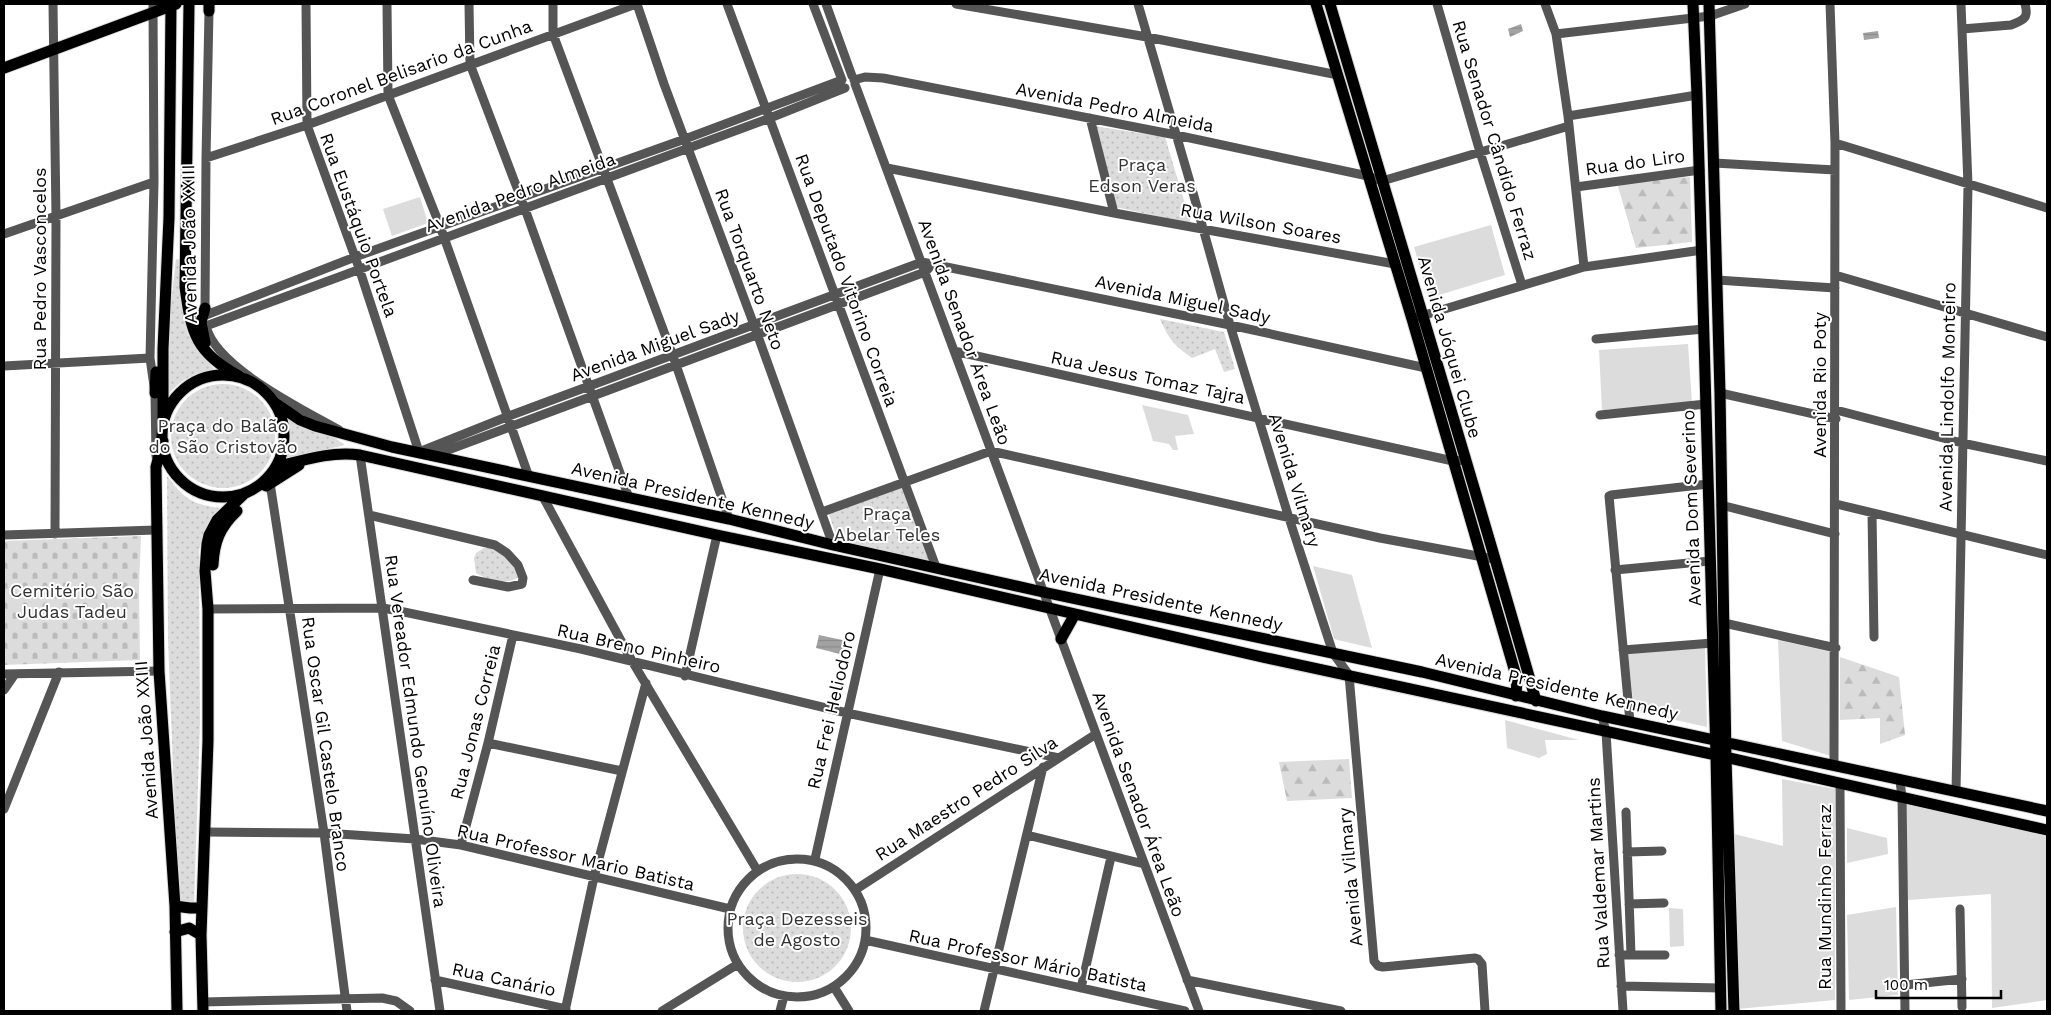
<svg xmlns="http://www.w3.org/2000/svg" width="2051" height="1015" font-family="'Work Sans',sans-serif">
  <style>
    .grass { fill: #dcdcdc }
    .forest { fill: url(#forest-firs) }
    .cemetery { fill: url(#cemetery-stones) }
    .park { fill: url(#park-dots) }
    .water { fill: url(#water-rules) }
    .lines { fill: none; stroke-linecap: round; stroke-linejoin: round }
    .major-casing { stroke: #dbdbdb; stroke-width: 13 }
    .minor { stroke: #555; stroke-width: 9 }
    .major { stroke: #000; stroke-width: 11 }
    .labels { text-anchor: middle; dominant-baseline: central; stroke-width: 4; stroke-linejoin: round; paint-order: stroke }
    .street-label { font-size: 18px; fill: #000; stroke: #fff }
    .park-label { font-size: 18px; fill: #333; stroke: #fff }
  </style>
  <defs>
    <pattern id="forest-firs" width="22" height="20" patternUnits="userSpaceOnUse" patternTransform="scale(1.25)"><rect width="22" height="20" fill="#dcdcdc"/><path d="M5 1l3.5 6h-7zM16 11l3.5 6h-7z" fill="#bbb"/></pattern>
    <pattern id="cemetery-stones" width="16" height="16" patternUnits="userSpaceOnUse" patternTransform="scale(1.25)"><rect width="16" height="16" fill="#dcdcdc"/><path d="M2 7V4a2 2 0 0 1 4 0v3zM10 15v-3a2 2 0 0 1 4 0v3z" fill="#bbb"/></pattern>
    <pattern id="park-dots" width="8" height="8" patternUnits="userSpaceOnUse" patternTransform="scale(1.25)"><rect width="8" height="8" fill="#dcdcdc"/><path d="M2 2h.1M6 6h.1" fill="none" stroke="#bbb" stroke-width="1.8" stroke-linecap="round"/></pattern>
    <pattern id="water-rules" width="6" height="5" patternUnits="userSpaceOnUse" patternTransform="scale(1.25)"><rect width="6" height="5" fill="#a3a3a3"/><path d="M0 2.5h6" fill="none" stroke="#8b8b8b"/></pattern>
  </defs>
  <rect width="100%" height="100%" fill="#fff"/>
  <path class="grass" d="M420,197L428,223L392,236L383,209Z
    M1491,225L1505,275L1429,298L1414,247Z
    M1688,344L1692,404L1602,410L1599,350Z
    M1142,405L1188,415L1194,434L1175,436L1178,450H1173L1169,444L1153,441Z
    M1313,566L1352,575L1372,648L1334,639Z
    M1778,640L1831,652V756L1782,741Z
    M1705,648L1707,727L1634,711L1628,653Z
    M1505,720L1579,740H1545L1547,754L1539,758L1507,748Z
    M1782,779L1835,789V1000L1738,1009L1734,834L1783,846Z
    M1902,797L2047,830V1000L1992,1008L1991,894L1908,900Z
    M1847,828L1887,838L1888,854L1847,863Z
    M1896,907L1898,995L1849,1000L1847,915Z
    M1669,908L1683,909L1684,946L1670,947Z"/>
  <path class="forest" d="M1690,177L1692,242L1636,248L1617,183Z
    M1840,657L1899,677L1905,735L1880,744V718L1840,720Z
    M1349,759L1352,798L1287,801L1279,762Z"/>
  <path class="cemetery" d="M141,536L139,588L140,660L4,665V541Z"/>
  <path class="park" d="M1094,126L1165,137L1191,224L1116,207Z
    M176,259L181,260V287L188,335L214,369C193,373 180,380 166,397V351Z
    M1160,319L1224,332L1235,369L1224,372L1215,349L1192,358C1173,344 1170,341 1160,319Z
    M171 436a52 52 0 1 1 104 0a52 52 0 1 1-104 0Z
    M287,419L332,436L345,445L286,459L289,442Z
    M167,476C185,499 191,504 220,508C206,522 202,534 199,553L200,723L194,905L181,903L178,892L168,640Z
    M906,482L936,567L839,543L828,512Z
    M484,548H496L513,559L519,577C504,586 490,581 476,573L474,558L476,553Z
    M743 928a54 54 0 1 1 108 0a54 54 0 1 1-108 0Z"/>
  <path class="water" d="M1521,24L1523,31L1510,37L1508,29Z
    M1878,31L1879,38L1864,40L1863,33Z
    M819,635L847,641L844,655L816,648Z"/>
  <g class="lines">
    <g class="major-casing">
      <path id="major" d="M189,4L185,287C191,333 196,353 239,376
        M1316,4L1412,319L1517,679L1516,696
        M1330,4C1398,236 1470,468 1536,701
        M1693,4L1697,95L1716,755L1721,1011
        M1709,4L1720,393L1726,758L1734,1011
        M209,11V4
        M4,68L176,4
        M205,308L201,322L205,343
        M162 436a61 61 0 1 1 122 0a61 61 0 1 1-122 0Z
        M155,393L156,372
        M275,403L300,420L315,426L392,447L729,519L833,545L1043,592L1422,672L1602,716L2047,811
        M163,427V349L169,218L171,4
        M163,441L156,467L159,671L175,906L177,1011
        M276,467C304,460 331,451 360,455L717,535L880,569L1262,657L1716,755L2047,830
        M266,486L299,465
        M213,565C214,542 220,527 237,511
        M1061,639L1075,614
        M175,906L190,908H202
        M175,932L189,928L201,935
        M203,1011L201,935L208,741V609L205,571L207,544L209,535L217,520L245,493"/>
    </g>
    <path class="minor" d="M53,4L56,217L55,534
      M153,4L154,182L150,358L155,393L156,456
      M306,4L307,125L359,268L419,452L509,416L922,262L1230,325L1426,368
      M387,4L388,95L440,226L529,477
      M469,4L470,64L525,209L629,498
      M553,4V34L673,356L729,519
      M637,4L664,84L754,325L833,545
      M727,4L936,567
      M826,4L852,76
      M956,4L1147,37L1338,75
      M1138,4L1190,182L1230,325L1289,518L1333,653L1349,675L1374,961L1378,966L1383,967L1475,958L1478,959L1482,964L1485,1011
      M1437,4L1480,152L1522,285
      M1545,4L1556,34L1568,116L1584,267
      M1830,4L1835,143L1834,765
      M1962,29L2011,25C2024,20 2029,18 2025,4
      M1556,34L1710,16L1745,4
      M854,80L865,77L883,78L1176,135L1368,176L1382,181L1569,126
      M855,84L1199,1011
      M1568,116L1697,95
      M1090,118L1114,213
      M1835,143L2047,208
      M206,158L307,125L636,4
      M1714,163L1835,170
      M887,168L1114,213L1395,264
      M1576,187L1700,170
      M4,234L154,182
      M1835,275L2047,337
      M1717,280L1835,288
      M205,313L206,158L209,11
      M206,315L355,257L685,139L842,80L813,4
      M1418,317L1584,267L1702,250
      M206,326L770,118L845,88
      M206,326C215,367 304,410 339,430
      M1596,339L1704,329
      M954,351L1453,461L1465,460
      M4,366L150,358
      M1720,393L1836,419
      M1836,410L1962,443L2047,461
      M1600,415L1706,404
      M360,455L440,1011
      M432,456L925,272L929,268
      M270,483L324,833L347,1011
      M542,495L632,661L757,870
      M1836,504L2047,555
      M1721,505L1835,534
      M822,512L991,451L1380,538L1494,559
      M1872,513L1874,637
      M369,515L495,545L507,553L518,565L523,578L522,584L508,587L473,580
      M4,535L156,530
      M1615,570L1710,561
      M208,609L383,608L404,612L581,649L847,713L1059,758
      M1724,623L1836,648
      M1623,650L1713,643
      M4,674L159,671
      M685,676L717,535
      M4,690L15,674
      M1602,716L1606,732L1623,1011
      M1630,722L1609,496L1611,495L1708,484
      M488,743L622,771
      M1900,781L1902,797L1905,1011
      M1840,783L1841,1011
      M1956,792L1968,185L1961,4
      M4,809L59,672
      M205,832L324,833L415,839L461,845L730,909
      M1027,835L1144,864
      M461,845L488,743L513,635
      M1627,852L1662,851
      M728 928a69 69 0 1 1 138 0a69 69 0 1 1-138 0Z
      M815,859L880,569
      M855,890L1096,734
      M1629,904L1664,903
      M1960,909L1962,1007
      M865,940L1185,1011
      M1619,955H1631L1626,812
      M1631,955H1665
      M435,980L566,1009
      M1187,980L1341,1011
      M1905,985L1962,979
      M1621,986L1721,988
      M834,987L849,1011
      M1081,988L1111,857
      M203,1002L382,998L396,1001L410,1011
      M565,1011L594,877L646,683
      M662,1011L738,964
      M780,1011L784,996
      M984,1011L1043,767"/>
    <use href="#major" class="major"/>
  </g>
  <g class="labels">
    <g class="street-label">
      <text transform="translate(401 72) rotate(-20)">Rua Coronel Belisario da Cunha</text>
      <text transform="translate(1115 107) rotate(11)">Avenida Pedro Almeida</text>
      <text transform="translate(1495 140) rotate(73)">Rua Senador Cândido Ferraz</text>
      <text transform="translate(1635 162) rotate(-8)">Rua do Liro</text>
      <text transform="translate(520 192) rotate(-20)">Avenida Pedro Almeida</text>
      <text transform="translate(1261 223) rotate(10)">Rua Wilson Soares</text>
      <text transform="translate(359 225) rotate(70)">Rua Eustáquio Portela</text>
      <text transform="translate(189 244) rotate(-91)">Avenida João XXIII</text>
      <text transform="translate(39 269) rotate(-90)">Rua Pedro Vasconcelos</text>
      <text transform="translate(750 269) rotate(70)">Rua Torquarto Neto</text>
      <text transform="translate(847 280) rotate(70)">Rua Deputado Vitorino Correia</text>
      <text transform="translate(1183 299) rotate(12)">Avenida Miguel Sady</text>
      <text transform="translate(965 332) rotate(70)">Avenida Senador Área Leão</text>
      <text transform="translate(655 345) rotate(-20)">Avenida Miguel Sady</text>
      <text transform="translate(1450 347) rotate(74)">Avenida Jóquei Clube</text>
      <text transform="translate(1148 377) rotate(12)">Rua Jesus Tomaz Tajra</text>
      <text transform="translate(1819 385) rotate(-90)">Avenida Rio Poty</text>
      <text transform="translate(1947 397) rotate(-89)">Avenida Lindolfo Monteiro</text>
      <text transform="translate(1295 480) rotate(73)">Avenida Vilmary</text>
      <text transform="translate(693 495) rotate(13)">Avenida Presidente Kennedy</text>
      <text transform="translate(1691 508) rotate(-92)">Avenida Dom Severino</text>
      <text transform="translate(1161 599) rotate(12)">Avenida Presidente Kennedy</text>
      <text transform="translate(639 648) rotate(13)">Rua Breno Pinheiro</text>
      <text transform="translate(1557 686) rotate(13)">Avenida Presidente Kennedy</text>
      <text transform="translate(831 710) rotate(-77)">Rua Frei Heliodoro</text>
      <text transform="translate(475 722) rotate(-76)">Rua Jonas Correia</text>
      <text transform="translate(416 731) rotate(82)">Rua Vereador Edmundo Genuíno Oliveira</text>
      <text transform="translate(146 740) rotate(-94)">Avenida João XXIII</text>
      <text transform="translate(326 744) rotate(82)">Rua Oscar Gil Castelo Branco</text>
      <text transform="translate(966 798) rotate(-33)">Rua Maestro Pedro Silva</text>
      <text transform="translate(1139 804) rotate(70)">Avenida Senador Área Leão</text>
      <text transform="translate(576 857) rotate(13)">Rua Professor Mario Batista</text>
      <text transform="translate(1598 873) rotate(-93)">Rua Valdemar Martins</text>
      <text transform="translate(1350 877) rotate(-95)">Avenida Vilmary</text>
      <text transform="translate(1824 897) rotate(-90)">Rua Mundinho Ferraz</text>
      <text transform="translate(1028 960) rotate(12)">Rua Professor Mário Batista</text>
      <text transform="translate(504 979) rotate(12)">Rua Canário</text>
    </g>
    <g class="park-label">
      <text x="1142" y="164">Praça<tspan x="1142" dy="21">Edson Veras</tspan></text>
      <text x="223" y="425">Praça do Balão<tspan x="223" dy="21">do São Cristovão</tspan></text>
      <text x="887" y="513">Praça<tspan x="887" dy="21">Abelar Teles</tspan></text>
      <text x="72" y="590">Cemitério São<tspan x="72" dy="21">Judas Tadeu</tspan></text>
      <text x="797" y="918">Praça Dezesseis<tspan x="797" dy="21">de Agosto</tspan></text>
    </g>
  </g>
  <rect width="2051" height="1015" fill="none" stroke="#000000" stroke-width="10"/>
  <path d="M1876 990v8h125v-8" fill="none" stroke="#000000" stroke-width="2.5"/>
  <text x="1884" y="990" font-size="15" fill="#000000" stroke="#ffffff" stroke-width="4" paint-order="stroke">100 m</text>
</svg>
